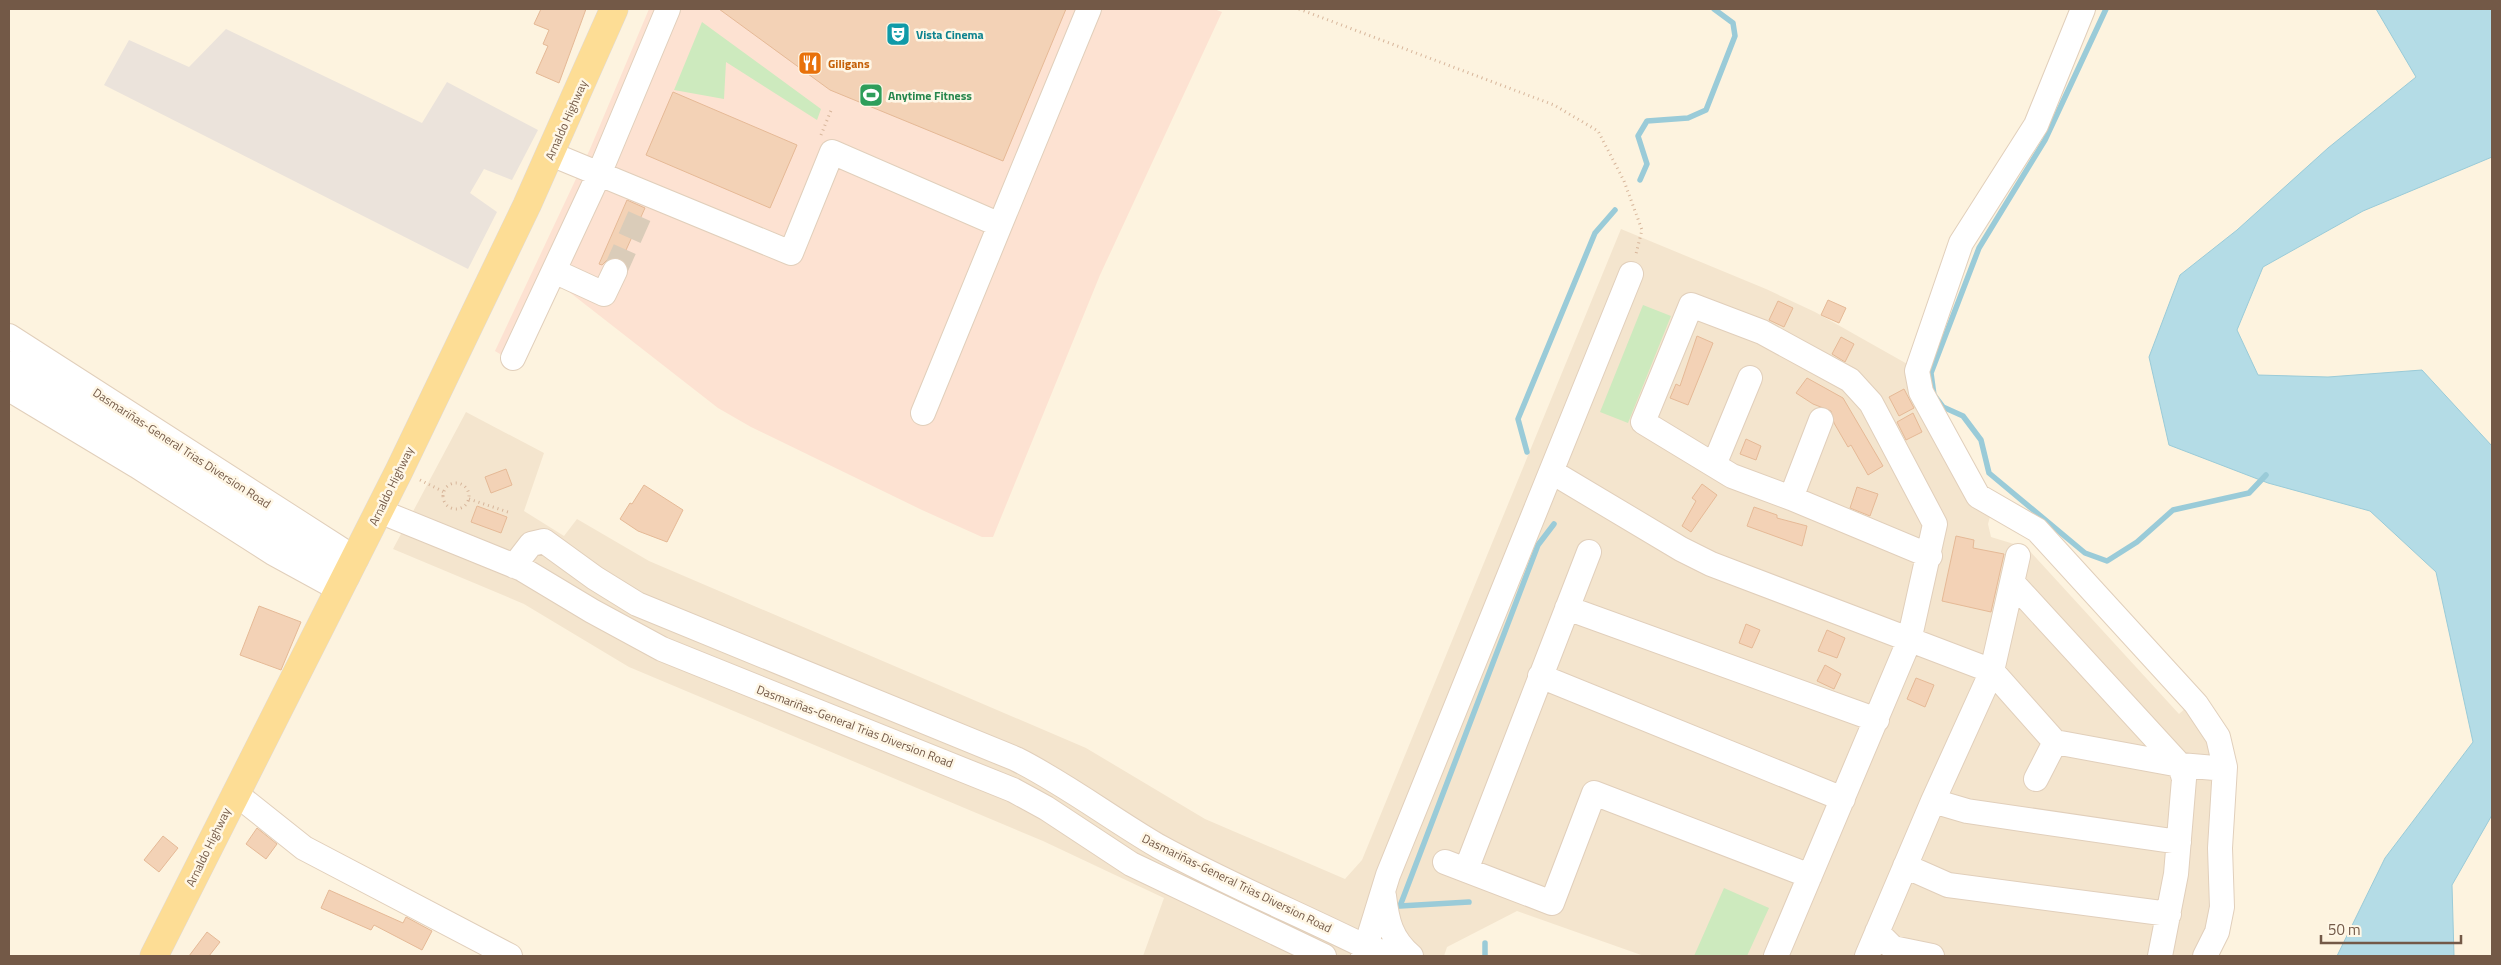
<svg xmlns="http://www.w3.org/2000/svg" width="2501" height="965" font-family="'Titillium Web',sans-serif">
  <style>
    .residential { fill: #f4e5ce }
    .commercial { fill: #fde2d2 }
    .industrial { fill: #ebe3db }
    .green { fill: #cdeabe }
    .water { fill: #b4dce6; stroke: #9acbd8 }
    .lines { fill: none; stroke-linecap: round; stroke-linejoin: round }
    .stream { stroke: #9acbd8; stroke-width: 5.5 }
    .building { fill: #f3d2b6; stroke: #e5b996 }
    .minor-tunnel { stroke: #daccb9; stroke-width: 24; stroke-dasharray: 24 12; stroke-linecap: butt }
    .minor-casing { stroke: #e1cfbb; stroke-width: 26 }
    .major-casing { stroke: #e0dad7; stroke-width: 29 }
    .path { stroke: #d7b59a; stroke-width: 3; stroke-dasharray: 1 4; stroke-linecap: butt }
    .minor { stroke: #fff; stroke-width: 24 }
    .major { stroke: #fddd95; stroke-width: 28 }
    .labels { text-anchor: middle; dominant-baseline: central; stroke-width: 5; stroke-linejoin: round; paint-order: stroke }
    .culture-label { font-size: 12px; font-weight: bold; fill: #0d838f; stroke: #fff7e6; text-anchor: start }
    .food-label { font-size: 12px; font-weight: bold; fill: #c56008; stroke: #fff7e6; text-anchor: start }
    .leisure-label { font-size: 12px; font-weight: bold; fill: #27864d; stroke: #fff7e6; text-anchor: start }
    .street-label { font-size: 12px; fill: #735947; stroke: #fff7e6 }
  </style>
  <rect width="100%" height="100%" fill="#fdf3df"/>
  <path class="residential" d="M1621,229L1766,289L1815,312L1909,365L1991,513L1988,524L1991,537L2027,548L2179,714L2188,706L2211,738L2218,901L2198,956H1644L1517,911L1447,947L1444,956H1143L1164,898L1043,841L629,667L524,604L393,549L466,412L544,453L524,511L564,536L577,519L649,561L1086,748L1205,819L1345,879L1362,860Z"/>
  <path class="commercial" d="M649,9H1214L1222,12L1100,275L993,537H982L922,510L751,427L718,408L559,284L520,366L495,351L590,149Z"/>
  <path class="industrial" d="M226,29L422,123L447,82L538,130L512,180L484,169L470,193L497,212L468,269L104,85L129,40L189,67Z"/>
  <path class="green" d="M702,22L821,109L817,120L726,62L724,99L674,90Z
    M1643,305L1671,316L1628,423L1600,412Z
    M1724,888L1769,908L1747,956H1694Z"/>
  <path class="water" d="M2376,9H2492V157L2363,211L2263,267L2237,330L2258,375L2328,377L2422,370L2492,446V815L2452,885L2454,956H2337L2385,858L2473,742L2436,572L2370,511L2268,483L2169,445L2149,357L2180,275L2237,230L2328,148L2416,77Z"/>
  <g class="lines">
    <path class="stream" d="M2106,9L2045,140L1979,248L1931,373L1934,395L1943,407L1963,416L1981,440L1989,473L2085,553L2107,561L2137,542L2173,510L2249,493L2266,475
      M1640,180L1647,164L1638,136L1647,121L1688,118L1706,110L1735,36L1733,23L1714,9
      M1527,452L1518,419L1595,233L1615,210
      M1469,902L1400,906L1538,545L1554,524
      M1485,956V943"/>
  </g>
  <path class="building" d="M541,9H586L559,83L536,73L548,46L543,44L549,30L534,24Z
    M719,9H1066L1003,161L830,90Z
    M673,92L797,145L770,208L646,155Z
    M627,200L645,208L622,259L613,257L607,260L602,265L599,264Z
    M1828,300L1846,308L1839,323L1821,315Z
    M1778,301L1793,308L1784,327L1769,320Z
    M1697,336L1713,343L1688,405L1670,398L1676,384L1680,386Z
    M1841,337L1854,344L1845,362L1832,354Z
    M1807,378L1843,398L1883,466L1868,475L1851,445L1848,447L1834,423L1831,411L1813,404L1796,393Z
    M1904,389L1914,408L1899,416L1889,397Z
    M1913,413L1922,432L1906,440L1897,422Z
    M1746,439L1761,446L1756,460L1740,454Z
    M506,469L512,485L491,493L485,477Z
    M1702,484L1717,495L1691,532L1682,526L1696,501L1692,498Z
    M644,485L683,510L667,542L638,531L620,519L630,503L632,504Z
    M1857,487L1878,494L1870,516L1850,508Z
    M477,506L507,517L501,533L471,522Z
    M1754,507L1777,515V518L1807,526L1802,546L1747,526Z
    M1956,536L1974,540L1973,548L2004,554L1991,612L1942,601Z
    M259,606L301,622L281,670L240,655Z
    M1746,624L1760,630L1752,648L1739,643Z
    M1827,630L1845,638L1837,658L1818,651Z
    M1825,665L1841,674L1834,689L1817,681Z
    M1916,678L1934,685L1925,707L1907,699Z
    M257,828L277,844L266,859L246,844Z
    M163,836L178,848L159,872L144,860Z
    M329,890L403,923L406,917L432,931L422,950L374,925L371,930L321,908Z
    M207,932L220,942L209,956H189Z"/>
  <g class="lines">
    <path class="minor-tunnel" d="M615,271L643,208"/>
    <g class="minor-casing">
      <path id="minor" d="M2083,9L2036,125L1961,243L1917,371L1921,392L1978,496L2037,530L2196,704L2218,737L2225,767L2220,848L2222,907L2217,932L2205,956
        M551,154L791,253L832,152L1000,225L1089,9
        M554,271L604,294L615,271
        M9,336L356,559
        M513,358L599,174L668,9
        M9,363L347,577
        M9,389L137,466L273,553L337,588
        M923,413L1000,225
        M1714,465L1750,378
        M1552,472L1681,549L1711,564L1992,671L2055,742L2180,765L2215,768
        M1791,498L1821,420
        M379,511L522,569L592,611L662,649L1013,790L1046,808L1131,864L1324,956
        M514,566L531,544L544,541L595,578L637,604L1016,759C1066,784 1110,818 1158,846C1225,883 1297,913 1366,947L1396,956
        M2013,583L2180,765L2184,779L2176,874L2160,956
        M1567,608L1877,720
        M1540,676L1843,799
        M2036,779L2055,742
        M235,793L304,848L510,956
        M1933,801L1967,811L2179,842
        M1445,862L1552,903L1594,793L1810,876
        M1905,866L1948,885L2169,914
        M1466,870L1589,552
        M1384,896C1387,921 1391,939 1411,956
        M1877,932L1893,948L1932,956
        M1363,956L1388,875L1631,274
        M1776,956L1909,641L1935,524L1871,403L1850,380L1762,332L1691,305L1643,422L1732,476L1791,498L1930,556
        M1867,956L1933,801L1992,671L2018,556"/>
    </g>
    <g class="major-casing">
      <path id="major" d="M154,956L399,471L527,205L614,9"/>
    </g>
    <path class="path" d="M1299,9L1554,105L1598,131L1624,181L1642,230L1636,254
      M821,135L832,108
      M420,480L444,492
      M443 496a13 13 0 1 1 26 0a13 13 0 1 1-26 0Z
      M469,499L508,512"/>
    <use href="#minor" class="minor"/>
    <use href="#major" class="major"/>
  </g>
  <defs>
    <g id="theatre-square" transform="scale(1.25)"><rect x="-9" y="-9" width="18" height="18" rx="4" fill="#0f9aa8" stroke="#fff7e6"/><path d="M-5-5.5Q0-4 5-5.5V0Q5 5 0 6Q-5 5-5 0ZM-3.3-2.5H-1v1.5H-3.3ZM1-2.5H3.3v1.5H1ZM-2.8 1Q0 5.5 2.8 1Z" fill="#fff"/></g>
    <g id="restaurant-square" transform="scale(1.25)"><rect x="-9" y="-9" width="18" height="18" rx="4" fill="#e8710a" stroke="#fff7e6"/><path d="M-5-6h1v4h1v-4h1v4h1v-4h1v5L-1.5 .5V6h-2V.5L-5-1ZM5-6V6H3V1.5H1.5Q1.5-4 5-6Z" fill="#fff"/></g>
    <g id="stadium-square" transform="scale(1.25)"><rect x="-9" y="-9" width="18" height="18" rx="4" fill="#2e9e5b" stroke="#fff7e6"/><path d="M0-5a6.5 5 0 1 0 0 10a6.5 5 0 1 0 0-10ZM-3.5-1.8h7v3.6h-7Z" fill="#fff"/></g>
  </defs>
  <g fill-rule="evenodd">
    <use href="#theatre-square" x="898" y="34"/>
    <use href="#restaurant-square" x="810" y="63"/>
    <use href="#stadium-square" x="871" y="95"/>
  </g>
  <g class="labels">
    <g class="culture-label">
      <text x="916" y="34">Vista Cinema</text>
    </g>
    <g class="food-label">
      <text x="828" y="63">Giligans</text>
    </g>
    <g class="leisure-label">
      <text x="888" y="95">Anytime Fitness</text>
    </g>
    <g class="street-label">
      <text transform="translate(566 120) rotate(-66)">Arnaldo Highway</text>
      <text transform="translate(182 448) rotate(33)">Dasmariñas-General Trias Diversion Road</text>
      <text transform="translate(391 486) rotate(-64)">Arnaldo Highway</text>
      <text transform="translate(855 726) rotate(21)">Dasmariñas-General Trias Diversion Road</text>
      <text transform="translate(208 847) rotate(-64)">Arnaldo Highway</text>
      <text transform="translate(1237 883) rotate(26)">Dasmariñas-General Trias Diversion Road</text>
    </g>
  </g>
  <rect width="2501" height="965" fill="none" stroke="#735947" stroke-width="20"/>
  <path d="M2321 935v8h140v-8" fill="none" stroke="#735947" stroke-width="2.5"/>
  <text x="2328" y="935" font-size="15" fill="#735947" stroke="#fff7e6" stroke-width="4" paint-order="stroke">50 m</text>
</svg>
